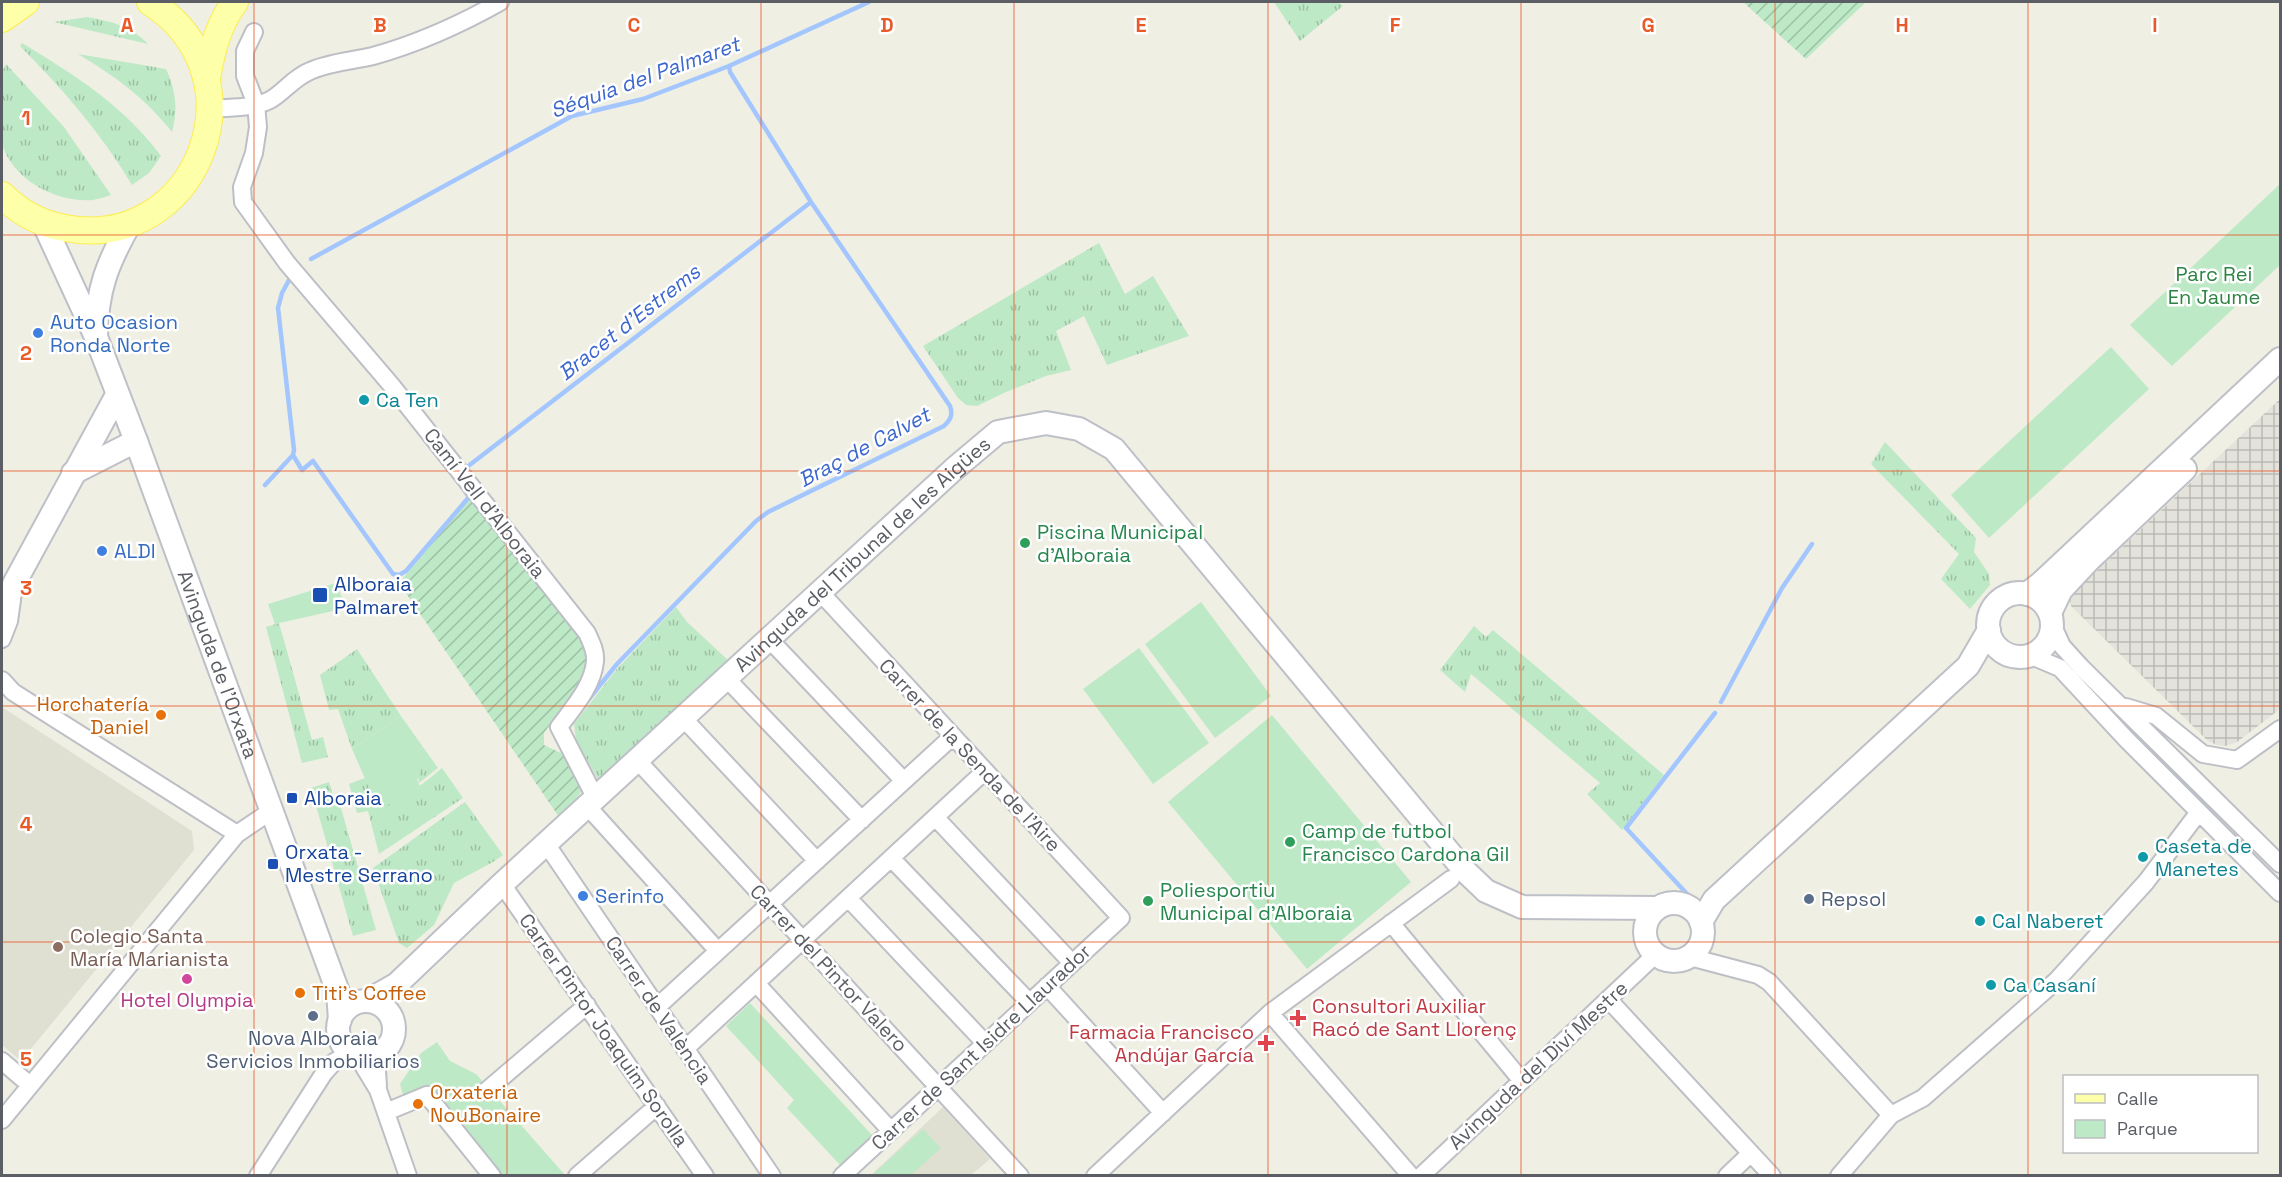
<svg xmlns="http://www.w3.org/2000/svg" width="2282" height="1177" font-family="'Space Grotesk',sans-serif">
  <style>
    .industrial { fill: url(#industrial-grid) }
    .education { fill: #dfdfd2 }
    .grass { fill: url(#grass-tufts) }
    .park { fill: #bee9c6 }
    .garden { fill: url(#garden-furrows) }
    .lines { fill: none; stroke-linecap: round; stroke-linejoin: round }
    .stream { stroke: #a4c6ff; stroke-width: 4.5 }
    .street-casing { stroke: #bdbfc6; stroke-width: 20 }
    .secondary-casing { stroke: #bec0c8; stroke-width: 26 }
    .primary-casing { stroke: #fded4f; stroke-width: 28 }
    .street { stroke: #fff; stroke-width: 16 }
    .secondary { stroke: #fff; stroke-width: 22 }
    .primary { stroke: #fdffa9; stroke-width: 26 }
    .grid { fill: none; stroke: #e85a28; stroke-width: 1.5; stroke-opacity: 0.55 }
    .shop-dot { fill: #3f7fe0; stroke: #fff; stroke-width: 2 }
    .culture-dot { fill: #0f9aa8; stroke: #fff; stroke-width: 2 }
    .leisure-dot { fill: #2e9e5b; stroke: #fff; stroke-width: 2 }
    .transit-dot { fill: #1a4fb4; stroke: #fff; stroke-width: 2 }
    .food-dot { fill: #e8710a; stroke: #fff; stroke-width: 2 }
    .service-dot { fill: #5c6f8a; stroke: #fff; stroke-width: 2 }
    .education-dot { fill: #8d6e63; stroke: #fff; stroke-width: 2 }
    .hotel-dot { fill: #d1479c; stroke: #fff; stroke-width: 2 }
    .health-dot { fill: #e0444e; stroke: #fff; stroke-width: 2 }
    .labels { text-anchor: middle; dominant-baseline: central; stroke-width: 5; stroke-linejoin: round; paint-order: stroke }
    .park-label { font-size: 20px; fill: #2d8341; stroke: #fff }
    .shop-label { font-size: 20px; fill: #366cbe; stroke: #fff; text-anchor: start }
    .culture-label { font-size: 20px; fill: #0d838f; stroke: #fff; text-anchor: start }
    .street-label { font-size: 20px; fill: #5b5e65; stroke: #fff }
    .leisure-label { font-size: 20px; fill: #27864d; stroke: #fff; text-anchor: start }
    .transit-label { font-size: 20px; fill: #164399; stroke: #fff; text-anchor: start }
    .food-label { font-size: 20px; fill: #c56008; stroke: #fff; text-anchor: start }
    .service-label { font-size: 20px; fill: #4e5e75; stroke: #fff; text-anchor: start }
    .education-label { font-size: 20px; fill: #785e54; stroke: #fff; text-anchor: start }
    .hotel-label { font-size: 20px; fill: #b23c85; stroke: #fff }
    .health-label { font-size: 20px; fill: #be3a42; stroke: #fff; text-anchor: start }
    .water-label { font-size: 21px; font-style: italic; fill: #3c67cd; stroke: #fff }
    .grid-label { font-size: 20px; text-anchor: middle; font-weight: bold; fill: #e85a28; stroke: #fff; stroke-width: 5; stroke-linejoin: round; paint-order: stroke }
  </style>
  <defs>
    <pattern id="industrial-grid" width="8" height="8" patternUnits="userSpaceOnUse" patternTransform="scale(1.5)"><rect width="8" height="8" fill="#e3e2db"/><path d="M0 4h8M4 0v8" fill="none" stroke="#bbbab5"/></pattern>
    <pattern id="grass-tufts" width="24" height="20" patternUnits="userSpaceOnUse" patternTransform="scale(1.5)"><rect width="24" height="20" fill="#bee9c6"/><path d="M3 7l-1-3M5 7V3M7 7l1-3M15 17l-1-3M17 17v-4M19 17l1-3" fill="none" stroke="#9dc0a4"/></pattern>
    <pattern id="garden-furrows" width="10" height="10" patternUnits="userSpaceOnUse" patternTransform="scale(1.5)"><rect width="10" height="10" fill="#bee9c6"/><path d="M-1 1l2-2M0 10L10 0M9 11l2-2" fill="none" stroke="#9dc0a4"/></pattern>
  </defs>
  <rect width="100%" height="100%" fill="#efefe3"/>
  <path class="industrial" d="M2280,399V709L2237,742L2226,746L2217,745L2208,741L2071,606L2070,598L2073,593Z"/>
  <path class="education" d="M2,707L192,831L194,850L21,1061L2,1045Z
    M943,1107L990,1159L971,1175L870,1176Z"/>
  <path class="grass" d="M1274,2H1338L1343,6L1300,41Z
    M87,17C110,21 131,26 148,44L54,22Z
    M22,43C75,75 124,106 161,156L149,173L132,185C101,133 62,88 20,46Z
    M78,54L166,69C176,90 178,110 172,132C144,97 116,77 78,54Z
    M6,64L64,127L111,195C105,197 99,199 93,200C57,203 15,181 3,147C0,135 1,88 2,72Z
    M1099,243L1125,294L1153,276L1189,336L1107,365L1084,316L1056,331L1071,370L1046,376L1006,392L977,406L966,405L958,398L923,346Z
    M1885,442L1976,538L1974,552L1989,574L1990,585L1970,609L1941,579L1959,554L1871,464Z
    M676,607L687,622L730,662L600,783L576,740L574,724L616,670Z
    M279,623L312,740L323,737L328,757L302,763L266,627Z
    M1474,626L1486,637L1493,630L1664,775L1622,830L1587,794L1600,783L1471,674L1465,692L1440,670Z
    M357,649L401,716L352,749L338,709L329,710L320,675Z
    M423,747L438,768L419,783L414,754Z
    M442,768L463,798L379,854L368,811L357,813L349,784L365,778L378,807C403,800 422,785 442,768Z
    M329,782L335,802L339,801L376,930L353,936L311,788Z
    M465,802L503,855L493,862L454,883L434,925L407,948L399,943L373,868Z"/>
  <path class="park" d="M2280,184V265L2172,366L2130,325Z
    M2111,347L2149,389L1989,538L1951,495Z
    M336,583L346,608L275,624L268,604Z
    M1201,602L1271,696L1215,738L1145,644Z
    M1139,648L1209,743L1153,784L1083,689Z
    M1272,715L1411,882L1307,969L1168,802Z
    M401,716L423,747L414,754L421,770L417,780L420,786L397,802L378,808L352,749Z
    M750,1003L872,1135L840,1165L787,1108L794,1100L726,1026Z
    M437,1042L450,1061L476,1074L565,1175H495L431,1091L404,1099L400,1084L421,1053Z
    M923,1129L941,1148L911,1175H872Z"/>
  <path class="garden" d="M1743,2H1866L1806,59Z
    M470,498L577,630L589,657L582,680L544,733V745L563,754L583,789L571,806L559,817L399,583Z"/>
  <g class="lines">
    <path class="stream" d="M311,259L572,116L643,99L729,66L869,2
      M293,455L302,470L313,461L393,574L399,575L406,571L469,497L465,491
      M467,467L811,202
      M265,485L293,455L294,450L278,308L282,293L289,280
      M588,700L617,664L756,521L768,512L944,426C951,419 953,415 950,406L811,202L730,72L729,66
      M1721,702L1782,588L1812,544
      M1688,895L1626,828L1715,713"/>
    <g class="street-casing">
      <path id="street" d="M254,32L245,51V76L256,104L258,127L254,153L242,187L243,202L287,263L392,386L587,633C591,642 596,651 595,661C593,686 573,708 559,727L596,799
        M210,109C229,107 253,109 270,100C283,93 293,78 310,71C330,62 352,61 373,56C416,44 461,24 500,2
        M820,592L1121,918L842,1176
        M2052,624L2062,646L2081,667L2280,864
        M2,639L9,621L12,600
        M769,639L904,781
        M2029,655L2060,668L2126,739L2280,893
        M727,679L862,820
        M2,680L13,692L237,834
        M2126,707L2156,716L2203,754L2237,760L2280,729
        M684,719L817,861
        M638,761L1020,1176
        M588,807L718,951
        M936,818L1072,963
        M547,845L772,1176
        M891,858L1029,1002
        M502,884L705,1176
        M848,898L985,1043
        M1391,923L1522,1081
        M1690,957L1758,975L1769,982L1891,1115
        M756,983L891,1131
        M1047,986L1163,1113
        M1608,999L1772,1176
        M657,1007L953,736
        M1270,1013L1411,1176
        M685,1049L985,771
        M376,1056L378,1086
        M358,1057L378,1090L408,1176
        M2,1061L30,1085
        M486,1091L587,1005
        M386,1112L427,1095L492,1176
        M2,1120L237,834L271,811
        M258,1176L324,1073L334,1062L350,1053
        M577,1176L657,1106
        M1095,1176L1270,1013L1451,879
        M1421,1176L1655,955
        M1727,1176L1751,1153
        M1839,1176L1891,1115L1923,1098L2057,980L2146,882L2199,812"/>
    </g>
    <g class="secondary-casing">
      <g id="secondary">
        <path id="s1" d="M43,222L96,337L136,441L338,992L340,1020"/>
        <path d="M96,336C97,289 107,264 130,223"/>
        <path d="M73,473L136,441"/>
        <circle cx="2020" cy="625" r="32"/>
        <path d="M2027,594L2041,583L2280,359"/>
        <path d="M2,613L15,582L117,395"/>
        <path d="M2050,613L2061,590L2089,560L2185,469"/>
        <circle cx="1674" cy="932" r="29"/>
        <path d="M1701,922L1714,900L1968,666L1989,630"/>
        <circle cx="366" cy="1029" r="28"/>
        <path id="s2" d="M367,1001L397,984L502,884L954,469L998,432L1046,423L1079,429L1114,449L1464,870L1486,891L1522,907L1657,908"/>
      </g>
    </g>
    <g class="primary-casing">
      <path id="primary" d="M2,19L26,2
        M207,78C212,50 218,25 235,2
        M2,195C19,212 41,224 65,228C197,253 267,77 150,2"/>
    </g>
    <use href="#street" class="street"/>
    <use href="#secondary" class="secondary"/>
    <use href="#primary" class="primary"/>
  </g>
  <path class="grid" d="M254,2V1176M507,2V1176M761,2V1176M1014,2V1176M1268,2V1176M1521,2V1176M1775,2V1176M2028,2V1176M2,235H2280M2,471H2280M2,706H2280M2,942H2280"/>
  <g class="shop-dot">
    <circle cx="38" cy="333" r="6"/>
    <circle cx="102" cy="551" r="6"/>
    <circle cx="583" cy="896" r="6"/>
  </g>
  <g class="culture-dot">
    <circle cx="364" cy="400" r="6"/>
    <circle cx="2143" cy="857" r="6"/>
    <circle cx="1980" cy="921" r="6"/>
    <circle cx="1991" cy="985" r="6"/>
  </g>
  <g class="leisure-dot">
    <circle cx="1025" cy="543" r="6"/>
    <circle cx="1290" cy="842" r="6"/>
    <circle cx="1148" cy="901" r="6"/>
  </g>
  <g class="transit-dot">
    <rect x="312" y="587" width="16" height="16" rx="3"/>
    <rect x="286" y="792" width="12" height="12" rx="3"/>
    <rect x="267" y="858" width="12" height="12" rx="3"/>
  </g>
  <g class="food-dot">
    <circle cx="161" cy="715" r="6"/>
    <circle cx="300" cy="993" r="6"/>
    <circle cx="418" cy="1104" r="6"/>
  </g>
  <g class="service-dot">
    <circle cx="1809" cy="899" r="6"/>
    <circle cx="313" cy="1016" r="6"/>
  </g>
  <circle class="education-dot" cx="58" cy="947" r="6"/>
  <circle class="hotel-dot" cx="187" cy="979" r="6"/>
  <g class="health-dot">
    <path d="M1295 1009h6v6h6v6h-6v6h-6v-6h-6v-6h6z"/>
    <path d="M1263 1034h6v6h6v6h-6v6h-6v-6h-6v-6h6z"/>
  </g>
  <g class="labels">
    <g class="park-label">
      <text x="2214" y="274">Parc Rei<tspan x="2214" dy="23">En Jaume</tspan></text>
    </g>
    <g class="shop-label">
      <text x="50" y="322">Auto Ocasion<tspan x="50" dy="23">Ronda Norte</tspan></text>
      <text x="114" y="551">ALDI</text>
      <text x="595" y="896">Serinfo</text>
    </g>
    <g class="culture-label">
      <text x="376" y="400">Ca Ten</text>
      <text x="2155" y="846">Caseta de<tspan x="2155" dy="23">Manetes</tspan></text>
      <text x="1992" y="921">Cal Naberet</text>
      <text x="2003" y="985">Ca Casaní</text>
    </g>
    <g class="street-label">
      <text transform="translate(485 503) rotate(52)">Camí Vell d'Alboraia</text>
      <text stroke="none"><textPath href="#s2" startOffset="668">Avinguda del Tribunal de les Aigües</textPath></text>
      <text stroke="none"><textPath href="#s1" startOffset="476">Avinguda de l'Orxata</textPath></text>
      <text transform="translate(970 755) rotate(47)">Carrer de la Senda de l'Aire</text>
      <text transform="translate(829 968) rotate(47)">Carrer del Pintor Valero</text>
      <text transform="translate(659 1010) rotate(56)">Carrer de València</text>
      <text transform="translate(604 1030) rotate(55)">Carrer Pintor Joaquim Sorolla</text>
      <text transform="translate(981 1047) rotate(-43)">Carrer de Sant Isidre Llaurador</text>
      <text transform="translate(1538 1065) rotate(-43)">Avinguda del Diví Mestre</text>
    </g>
    <g class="leisure-label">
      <text x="1037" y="532">Piscina Municipal<tspan x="1037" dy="23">d'Alboraia</tspan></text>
      <text x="1302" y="831">Camp de futbol<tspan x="1302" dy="23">Francisco Cardona Gil</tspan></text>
      <text x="1160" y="890">Poliesportiu<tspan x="1160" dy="23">Municipal d'Alboraia</tspan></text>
    </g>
    <g class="transit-label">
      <text x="334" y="584">Alboraia<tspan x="334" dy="23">Palmaret</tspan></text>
      <text x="304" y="798">Alboraia</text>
      <text x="285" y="852">Orxata -<tspan x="285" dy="23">Mestre Serrano</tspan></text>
    </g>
    <g class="food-label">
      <text x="149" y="704" text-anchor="end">Horchatería<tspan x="149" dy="23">Daniel</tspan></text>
      <text x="312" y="993">Titi's Coffee</text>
      <text x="430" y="1092">Orxateria<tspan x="430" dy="23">NouBonaire</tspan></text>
    </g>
    <g class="service-label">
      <text x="1821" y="899">Repsol</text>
      <text x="313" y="1038" text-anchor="middle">Nova Alboraia<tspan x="313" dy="23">Servicios Inmobiliarios</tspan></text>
    </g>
    <g class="education-label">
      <text x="70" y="936">Colegio Santa<tspan x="70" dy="23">María Marianista</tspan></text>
    </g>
    <g class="hotel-label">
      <text x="187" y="1000">Hotel Olympia</text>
    </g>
    <g class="health-label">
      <text x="1312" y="1006">Consultori Auxiliar<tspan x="1312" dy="23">Racó de Sant Llorenç</tspan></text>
      <text x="1254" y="1032" text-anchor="end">Farmacia Francisco<tspan x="1254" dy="23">Andújar García</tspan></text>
    </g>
    <g class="water-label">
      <text transform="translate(645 77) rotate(-20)">Séquia del Palmaret</text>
      <text transform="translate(629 322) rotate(-38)">Bracet d'Estrems</text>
      <text transform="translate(864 447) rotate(-28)">Braç de Calvet</text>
    </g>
  </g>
  <g class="grid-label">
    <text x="127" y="32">A</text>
    <text x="380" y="32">B</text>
    <text x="634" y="32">C</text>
    <text x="887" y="32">D</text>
    <text x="1141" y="32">E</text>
    <text x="1395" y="32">F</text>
    <text x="1648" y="32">G</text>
    <text x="1902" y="32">H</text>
    <text x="2155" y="32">I</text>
    <text x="26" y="125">1</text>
    <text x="26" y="360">2</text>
    <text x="26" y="595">3</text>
    <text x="26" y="831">4</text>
    <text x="26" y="1066">5</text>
  </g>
  <rect width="2282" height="1177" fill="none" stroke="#5b5e65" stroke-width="6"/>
  <rect x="2063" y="1075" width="195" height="78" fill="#ffffff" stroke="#bdbfc1" stroke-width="1.5"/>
  <rect x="2075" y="1094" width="30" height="9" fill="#fdffa9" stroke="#bdbfc1" stroke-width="1.5"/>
  <text x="2117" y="1105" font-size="18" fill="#5b5e65">Calle</text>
  <rect x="2075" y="1120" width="30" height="18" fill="#bee9c6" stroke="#bdbfc1" stroke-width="1.5"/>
  <text x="2117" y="1135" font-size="18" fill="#5b5e65">Parque</text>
</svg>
